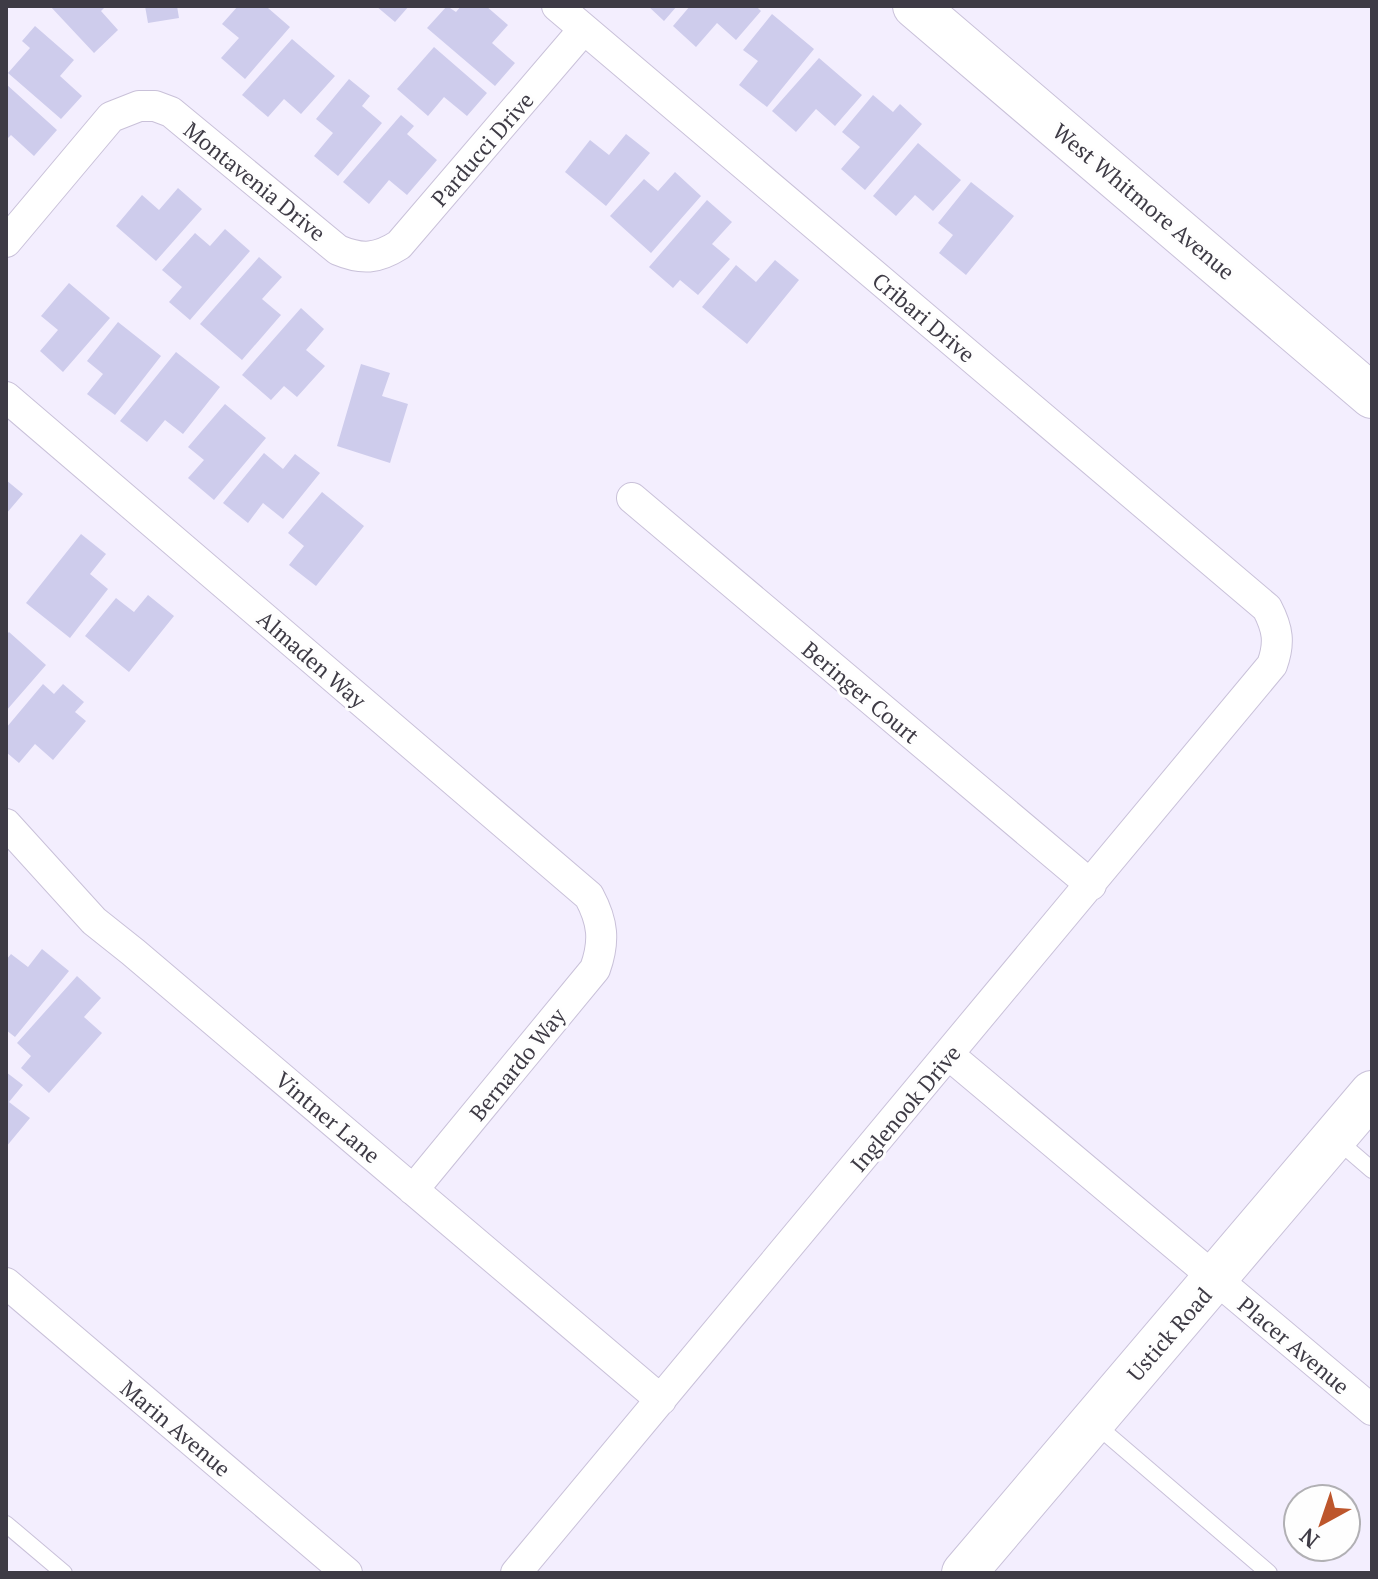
<svg xmlns="http://www.w3.org/2000/svg" width="1378" height="1579" font-family="'PT Serif',serif">
  <style>
    .building { fill: #ceccec }
    .lines { fill: none; stroke-linecap: round; stroke-linejoin: round }
    .lane-casing { stroke: #c9c1d9; stroke-width: 18 }
    .street-casing { stroke: #c9c1d9; stroke-width: 32 }
    .secondary-casing { stroke: #c9c1d9; stroke-width: 46 }
    .lane { stroke: #fff; stroke-width: 16 }
    .street { stroke: #fff; stroke-width: 30 }
    .secondary { stroke: #fff; stroke-width: 44 }
    .labels { text-anchor: middle; dominant-baseline: central; stroke-width: 6; stroke-linejoin: round; paint-order: stroke }
    .street-label { font-size: 22px; fill: #3e3b45; stroke: #fefefe }
  </style>
  <rect width="100%" height="100%" fill="#f3eefe"/>
  <path class="building" d="M50,6H106L101,11L118,30L94,53Z
    M145,6H177L179,18L148,23Z
    M238,6H269L268,8L290,27L245,79L221,58L239,38L222,24Z
    M376,6H409L395,22Z
    M447,6L456,12L461,6H486L508,25L492,43L515,63L495,86L427,28Z
    M648,6H677L664,21Z
    M690,6H756L761,11L736,40L717,23L696,47L673,26Z
    M772,14L814,49L767,107L739,85L758,61L743,50Z
    M35,26L74,60L60,76L82,96L61,119L8,73L30,48L22,41Z
    M292,39L335,76L301,114L284,99L268,117L242,95Z
    M434,47L487,93L467,116L444,97L428,116L397,89Z
    M819,58L862,95L835,126L816,109L796,132L772,111Z
    M349,79L370,96L362,106L382,123L338,176L314,156L333,133L316,119Z
    M6,84L57,130L34,156L11,135L6,140Z
    M873,95L893,112L900,104L922,124L865,190L841,169L860,147L842,132Z
    M401,115L414,126L407,134L437,160L407,195L389,180L369,204L343,182Z
    M626,134L650,153L606,206L565,172L590,140L609,155Z
    M918,143L961,180L933,211L915,195L896,216L873,196Z
    M675,172L701,196L651,253L610,216L644,179L658,191Z
    M971,182L1014,216L966,275L939,253L953,235L938,223Z
    M178,188L202,209L156,261L116,226L142,195L159,210Z
    M707,200L732,222L712,244L730,259L698,295L680,280L673,288L649,267Z
    M225,229L250,251L190,320L169,302L182,287L162,270L195,233L210,246Z
    M259,257L282,277L262,299L281,315L242,360L200,324Z
    M775,260L799,280L747,344L702,307L736,265L756,282Z
    M69,283L110,318L63,372L40,351L58,330L41,316Z
    M301,308L324,329L306,350L325,366L297,397L284,386L271,400L242,375Z
    M118,322L161,356L115,415L87,394L103,374L87,361Z
    M176,352L220,387L183,434L165,420L147,442L120,421Z
    M361,364L390,373L382,396L408,404L390,463L337,446Z
    M225,404L266,438L214,500L188,478L204,460L188,447Z
    M264,453L283,469L295,454L320,473L283,519L263,503L248,523L223,503Z
    M6,480L23,494L6,514Z
    M322,492L364,526L316,586L289,565L304,546L288,533Z
    M81,534L106,554L90,574L108,589L70,638L26,603Z
    M148,595L174,616L129,672L85,636L116,598L134,612Z
    M9,632L46,665L6,711V635Z
    M43,684L54,694L63,684L84,702L75,712L86,721L53,760L35,744L19,763L6,752V728Z
    M42,949L69,971L15,1037L6,1030V960L11,954L28,967Z
    M77,976L101,998L84,1017L102,1033L49,1093L21,1068L31,1056L17,1043Z
    M6,1072L23,1085L9,1102L30,1118L6,1147Z"/>
  <g class="lines">
    <g class="lane-casing">
      <path id="lane" d="M1336,1139L1372,1170
        M1094,1423L1269,1573
        M6,1524L64,1573"/>
    </g>
    <g class="street-casing">
      <path id="street" d="M6,242L111,117L139,106H155L171,112L338,250C362,260 377,259 399,245L584,29
        M6,397L589,896C603,922 605,941 595,969L413,1190
        M632,498L1091,885
        M6,824L94,921L133,952L661,1400
        M949,1055L1372,1410
        M6,1283L347,1573
        M516,1573L1272,665C1280,643 1278,629 1267,608L557,6"/>
    </g>
    <g class="secondary-casing">
      <path id="secondary" d="M915,6L1372,396
        M964,1573L1372,1093"/>
    </g>
    <use href="#lane" class="lane"/>
    <use href="#street" class="street"/>
    <use href="#secondary" class="secondary"/>
  </g>
  <g class="labels">
    <g class="street-label">
      <text transform="translate(482 149) rotate(-49)">Parducci Drive</text>
      <text transform="translate(255 181) rotate(39)">Montavenia Drive</text>
      <text transform="translate(1144 201) rotate(40)">West Whitmore Avenue</text>
      <text transform="translate(924 317) rotate(40)">Cribari Drive</text>
      <text transform="translate(312 659) rotate(41)">Almaden Way</text>
      <text transform="translate(861 692) rotate(40)">Beringer Court</text>
      <text transform="translate(517 1064) rotate(-51)">Bernardo Way</text>
      <text transform="translate(905 1108) rotate(-50)">Inglenook Drive</text>
      <text transform="translate(328 1117) rotate(40)">Vintner Lane</text>
      <text transform="translate(1169 1334) rotate(-49)">Ustick Road</text>
      <text transform="translate(1294 1345) rotate(40)">Placer Avenue</text>
      <text transform="translate(176 1428) rotate(40)">Marin Avenue</text>
    </g>
  </g>
  <rect width="1378" height="1579" fill="none" stroke="#3e3b45" stroke-width="16"/>
  <g transform="translate(1322 1523) rotate(220)"><circle r="38" fill="#fefefe" stroke="#b1b0b4" stroke-width="2"/>
  <path d="M0-6L14 30L0 20L-14 30Z" fill="#bd562c"/>
  <text y="-12" font-size="22" font-weight="bold" text-anchor="middle" fill="#3e3b45">N</text>
  </g>
</svg>
